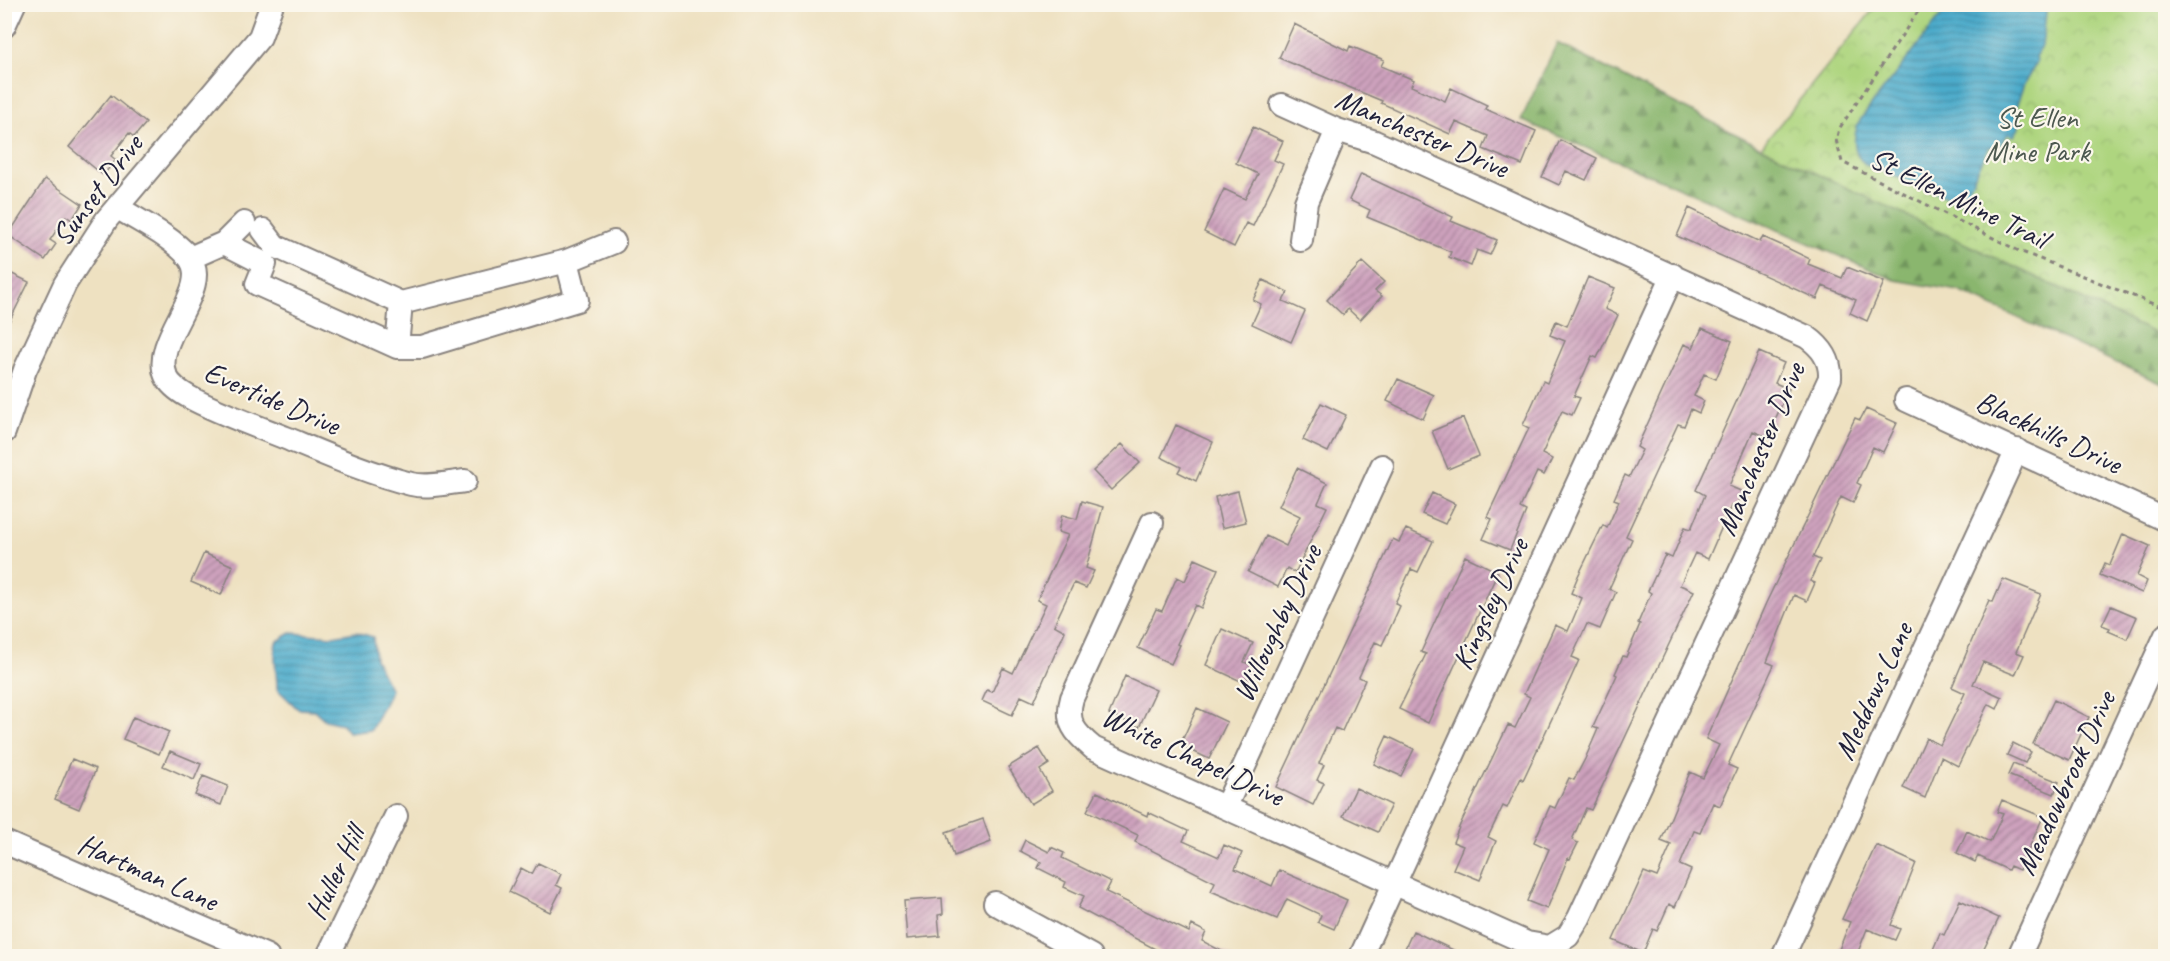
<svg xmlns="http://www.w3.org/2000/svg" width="2170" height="961" font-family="Caveat,sans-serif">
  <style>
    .forest { fill: url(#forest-firs); stroke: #566c54; stroke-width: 1.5 }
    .park { fill: url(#park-crowns); stroke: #687c5d; stroke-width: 1.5 }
    .water { fill: url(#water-rules); stroke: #376683; stroke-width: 1.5 }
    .building { fill: url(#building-hatch) }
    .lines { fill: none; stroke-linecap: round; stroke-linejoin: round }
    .minor-casing { stroke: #88827e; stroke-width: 26 }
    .path { stroke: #88827e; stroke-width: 3; stroke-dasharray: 4.5 4.5; stroke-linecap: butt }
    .minor { stroke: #fff; stroke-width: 22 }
    .labels { text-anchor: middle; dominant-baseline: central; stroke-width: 4.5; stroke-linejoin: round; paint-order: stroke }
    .park-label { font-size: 30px; fill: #4c584f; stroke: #fbf7ec }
    .street-label { font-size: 30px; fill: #22223b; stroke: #fbf7ec }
  </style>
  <defs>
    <pattern id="forest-firs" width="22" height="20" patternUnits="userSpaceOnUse" patternTransform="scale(1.5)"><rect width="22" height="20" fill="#8ab66e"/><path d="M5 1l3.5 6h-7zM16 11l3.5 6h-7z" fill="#70945c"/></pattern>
    <pattern id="park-crowns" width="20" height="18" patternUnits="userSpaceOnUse" patternTransform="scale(1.5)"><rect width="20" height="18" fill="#aed57f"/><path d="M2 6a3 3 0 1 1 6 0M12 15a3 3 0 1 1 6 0" fill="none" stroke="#95b76f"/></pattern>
    <pattern id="water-rules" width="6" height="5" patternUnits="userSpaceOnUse" patternTransform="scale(1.5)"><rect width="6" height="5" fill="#4cabcb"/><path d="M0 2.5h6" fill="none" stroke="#3f8ba6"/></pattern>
    <pattern id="building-hatch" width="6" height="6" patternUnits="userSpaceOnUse" patternTransform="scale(1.5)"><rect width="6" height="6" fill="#cea2bd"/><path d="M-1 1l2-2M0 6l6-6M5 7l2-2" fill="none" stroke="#a7849b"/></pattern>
  </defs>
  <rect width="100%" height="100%" fill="#fbf7ec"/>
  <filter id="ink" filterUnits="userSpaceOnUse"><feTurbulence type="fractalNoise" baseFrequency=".0167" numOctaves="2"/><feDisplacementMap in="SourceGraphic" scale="12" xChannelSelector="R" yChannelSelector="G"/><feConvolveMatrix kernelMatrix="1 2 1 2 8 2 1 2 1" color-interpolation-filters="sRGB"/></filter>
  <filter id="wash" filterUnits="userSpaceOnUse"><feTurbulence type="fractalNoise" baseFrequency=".008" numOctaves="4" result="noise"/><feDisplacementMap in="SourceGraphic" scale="24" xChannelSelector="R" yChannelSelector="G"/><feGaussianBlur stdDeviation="1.35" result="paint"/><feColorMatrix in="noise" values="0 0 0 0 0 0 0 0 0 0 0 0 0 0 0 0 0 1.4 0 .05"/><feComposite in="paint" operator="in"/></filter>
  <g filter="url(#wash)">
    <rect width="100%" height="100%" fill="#eee1c1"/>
    <path class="forest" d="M1557,43L1761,147L2165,338V385L1959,291L1895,280L1521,120Z"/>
    <path class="park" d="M1877,5H2165V338L1761,147Z"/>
    <path class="water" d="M1949,5H2047L2042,46L2036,55L2037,62L2024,84L2015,110L2019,127L2014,136L2008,134L1999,147H1989L1962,202H1959L1865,164C1850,152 1853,132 1862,117Z
      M356,632L373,637L375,659L391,690L371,730L349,733L342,724L325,720L314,710L298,709L277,689C277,673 273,657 276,642L291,633L333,636Z"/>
    <g id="blocks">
      <path class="building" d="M1294,24L1348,51L1350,46L1384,60L1381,66L1414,80L1411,86L1445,101L1451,88L1487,105L1485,109L1536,131L1522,165L1483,149L1488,136L1456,122L1450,134L1381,103L1382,101L1279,58Z
        M111,95L146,123L134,137L129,133L111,156L116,160L103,175L69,147Z
        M1253,127L1283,141L1274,160L1283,164L1253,226L1246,223L1234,247L1204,232L1224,189L1245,199L1258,174L1236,163Z
        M1560,140L1597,158L1586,180L1566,171L1559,185L1542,177Z
        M1361,174L1453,217L1451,221L1497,240L1490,255L1477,250L1471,266L1449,257L1451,252L1367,217L1370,210L1349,200Z
        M45,179L82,204L72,220L66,216L50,240L56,244L45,260L8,235Z
        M1689,208L1760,242L1763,237L1781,245L1810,259L1808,264L1842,278L1847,267L1884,282L1867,321L1850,313L1856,300L1823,286L1817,299L1677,236Z
        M1362,262L1384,282L1375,291L1382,296L1360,320L1348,309L1343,315L1327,300Z
        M4,270L29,282L4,332Z
        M1588,277L1615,288L1605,309L1618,315L1597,358L1592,356L1574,396L1580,398L1572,415L1562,411L1542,454L1552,459L1544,475L1537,472L1520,508L1526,511L1510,550L1483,539L1492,519L1487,517L1529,428L1523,425L1543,381L1547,383L1565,341L1550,335L1556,321L1567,326Z
        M1263,280L1288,292L1283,301L1305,311L1291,342L1252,324L1261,304L1253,300Z
        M1702,328L1732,341L1716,379L1704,374L1694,396L1704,401L1699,413L1691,409L1684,426L1678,424L1655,473L1626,536L1632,539L1609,589L1616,592L1600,629L1587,624L1572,657L1579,660L1570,680L1523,780L1521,778L1507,808L1503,806L1488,837L1496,841L1480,880L1453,869L1463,846L1453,842L1460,825L1508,725L1515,728L1530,697L1524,694L1555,625L1568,631L1582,598L1571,593L1578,576L1603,525L1607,528L1619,501L1614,499L1625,475L1629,477L1642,450L1637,447L1684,344L1693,348Z
        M1759,352L1784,363L1775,383L1789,389L1767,437L1753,431L1729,486L1743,492L1735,508L1731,506L1708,559L1695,553L1680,585L1694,591L1591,810L1586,808L1572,840L1578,843L1570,859L1568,858L1547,909L1527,901L1549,849L1534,842L1550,806L1555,808L1569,778L1574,780L1585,759L1598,729L1593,727L1617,675L1615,674L1623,656L1626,657L1640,624L1638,623L1651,593L1648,591L1665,555L1672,558L1685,527L1691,529L1705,495L1696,490Z
        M1398,379L1434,395L1423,419L1387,401Z
        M1321,403L1346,415L1328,452L1303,440Z
        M1866,409L1897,423L1883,452L1873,447L1857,483L1861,485L1853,503L1841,497L1813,557L1820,560L1810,581L1815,583L1807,601L1794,595L1767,662L1774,665L1728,765L1737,769L1720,806L1713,803L1700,833L1694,831L1680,865L1691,870L1675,907L1669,904L1657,931L1653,929L1643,953L1613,940L1644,872L1657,877L1671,845L1661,841L1690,772L1703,778L1719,745L1706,739L1766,603L1855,418L1860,420Z
        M1463,418L1479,456L1448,469L1432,431Z
        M1176,425L1213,442L1196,481L1178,472L1181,467L1161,457Z
        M1122,444L1140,463L1111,490L1093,471Z
        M1297,468L1327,483L1318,503L1327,507L1295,573L1287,568L1278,587L1248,572L1266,536L1286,546L1300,516L1279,506Z
        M1238,491L1246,522L1222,528L1215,497Z
        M1432,493L1455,504L1445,524L1422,514Z
        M1082,501L1103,507L1086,568L1094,571L1086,588L1074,583L1054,625L1065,631L1034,702L1021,696L1012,715L982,701L987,690L992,692L1003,668L1013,673L1046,604L1037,600L1068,535L1058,532L1062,515L1077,519Z
        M1406,529L1433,541L1418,572L1411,569L1395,603L1400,606L1392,624L1382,645L1375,642L1359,677L1365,680L1342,731L1335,728L1319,763L1324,765L1317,780L1324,783L1313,805L1276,787L1393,539L1399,542Z
        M2123,534L2150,546L2137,576L2147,581L2142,593L2100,575L2105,563L2110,565Z
        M204,553L233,566L221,595L191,582Z
        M1465,556L1498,572L1428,723L1399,709L1426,654L1421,652Z
        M1195,559L1218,569L1201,608L1195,605L1177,644L1180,645L1171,664L1138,648L1156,609L1162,611L1177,577L1185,581Z
        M2003,579L2041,594L2016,652L2024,655L2015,675L1983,662L1973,684L2002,697L1997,709L1988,704L1958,766L1941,757L1925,798L1903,788L1926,738L1940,745L1965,693L1952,687L1989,600L1993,602Z
        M2111,606L2137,617L2127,639L2108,631L2110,628L2102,625Z
        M1222,629L1253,643L1244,662L1253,666L1245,683L1206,665Z
        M1125,676L1156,690L1139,727L1109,714Z
        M2054,700L2089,717L2069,760L2033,744Z
        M1197,708L1227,722L1209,759L1180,745Z
        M133,717L169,732L159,754L123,739Z
        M1387,736L1414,749L1401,776L1374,764Z
        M2013,743L2031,752L2025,763L2007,755Z
        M1039,748L1049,764L1040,770L1052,791L1031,804L1008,767Z
        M170,751L201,764L194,780L163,766Z
        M72,759L96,769L79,809L55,799Z
        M2013,764L2059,782L2054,794L2008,775Z
        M203,776L228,786L221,805L195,795Z
        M1356,788L1391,805L1378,832L1343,816Z
        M1097,792L1147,816L1148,812L1188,831L1183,841L1219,857L1224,845L1242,853L1235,869L1272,886L1279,870L1347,900L1334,929L1318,922L1321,915L1287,899L1277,919L1211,891L1215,882L1135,842L1138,835L1087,811Z
        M2002,800L2043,817L2019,870L2010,866L2008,870L1978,856L1975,862L1957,853L1967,831L1990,842L2003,814L1997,812Z
        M983,819L991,842L954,856L946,832Z
        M1025,840L1049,852L1051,847L1064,853L1062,858L1111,882L1106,892L1189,932L1192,925L1206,932L1202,941L1233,957H1170L1078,908L1084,896L1064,887L1066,882L1038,868L1041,862L1020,851Z
        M1876,845L1916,863L1891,925L1900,929L1895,940L1867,929L1856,957H1836L1850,922L1842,919Z
        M538,863L561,874L556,885L562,888L550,912L509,892L521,868L532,874Z
        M942,898L943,914L938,915L940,936L907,939L904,901Z
        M1960,900L1999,918L1980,957H1943L1932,952L1940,933L1944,935Z
        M1413,931L1468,957H1401Z"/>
    </g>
  </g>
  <g filter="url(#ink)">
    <use href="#blocks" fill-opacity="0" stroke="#88827e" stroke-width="1.5"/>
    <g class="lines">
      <g class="minor-casing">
        <path id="minor" d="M4,26L14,4
          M117,207C140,222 169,235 188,256C216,287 150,339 166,376C170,385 180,392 189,397C220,414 254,425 286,438C327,455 368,473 411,484C428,488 448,483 465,481
          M263,230L275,246L401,303
          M1301,240L1306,202L1337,130
          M224,243L244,223
          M190,258L224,243L265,264L257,284L397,347H422L577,300L567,261L614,242
          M397,347L401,303L567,261
          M1906,400L2166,520
          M4,432L25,370L65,284L107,219L260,37L272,4
          M1152,523L1072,698C1065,722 1075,733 1093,748L1527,943L1550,947L1568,936L1579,918L1830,378C1831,359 1821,347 1807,337L1375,142L1337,130L1282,105
          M1226,806L1382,466
          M4,842L267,956
          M995,903L1091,956
          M328,956L396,816
          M1361,956L1673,275
          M1783,956L2017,450
          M2019,956L2166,635"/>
      </g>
      <path class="path" d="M1923,4L1839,129L1836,140L1842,162L2017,250L2166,309"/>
      <use href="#minor" class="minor"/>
    </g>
  </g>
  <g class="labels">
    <g class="park-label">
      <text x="2037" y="117">St Ellen<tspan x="2037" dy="34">Mine Park</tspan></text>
    </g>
    <g class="street-label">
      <text transform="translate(1422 133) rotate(23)">Manchester Drive</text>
      <text transform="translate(97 190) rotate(-53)">Sunset Drive</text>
      <text transform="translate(1959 198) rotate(26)">St Ellen Mine Trail</text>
      <text transform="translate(272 398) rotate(23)">Evertide Drive</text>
      <text transform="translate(2049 432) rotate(25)">Blackhills Drive</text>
      <text transform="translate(1760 449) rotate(-67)">Manchester Drive</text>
      <text transform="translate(1490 604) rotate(-65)">Kingsley Drive</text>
      <text transform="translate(1277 623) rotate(-65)">Willoughby Drive</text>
      <text transform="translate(1873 691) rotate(-65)">Meddows Lane</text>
      <text transform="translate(1193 756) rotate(25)">White Chapel Drive</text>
      <text transform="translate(2065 783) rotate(-65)">Meadowbrook Drive</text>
      <text transform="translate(148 872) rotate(24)">Hartman Lane</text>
      <text transform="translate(335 873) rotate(-64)">Huller Hill</text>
    </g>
  </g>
  <rect width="2170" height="961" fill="none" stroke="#fbf7ec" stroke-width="24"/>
</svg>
